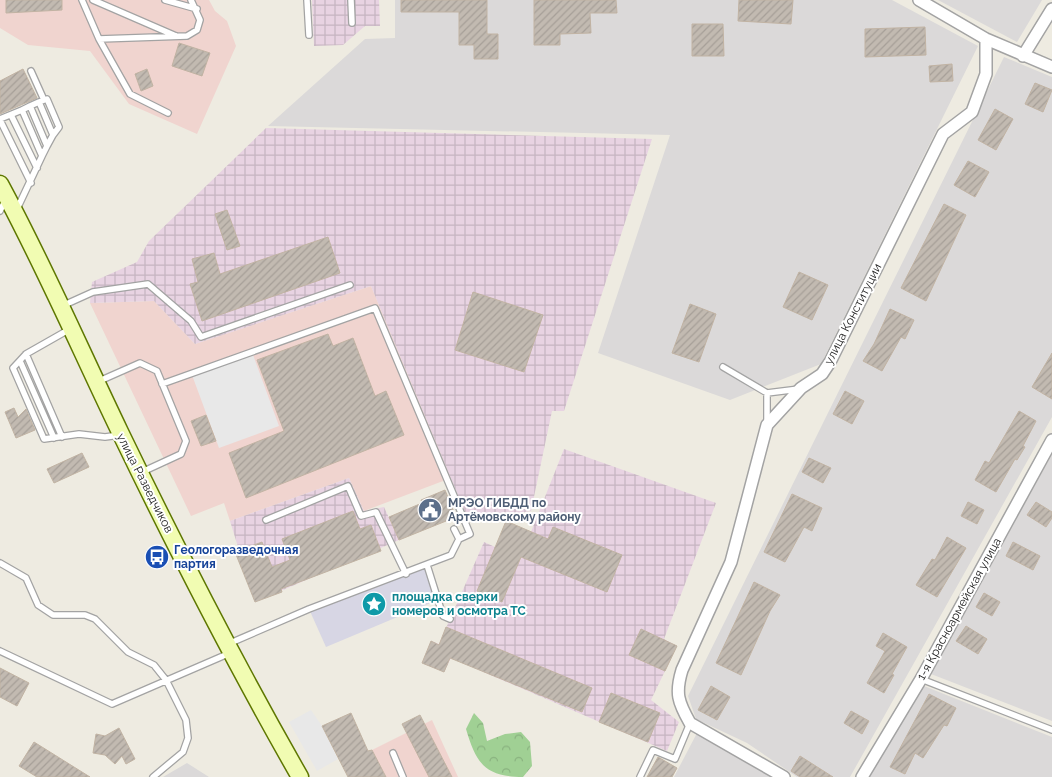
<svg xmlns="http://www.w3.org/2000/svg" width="1052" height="777" font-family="Raleway,sans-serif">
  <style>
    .residential { fill: #dbd9d9 }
    .commercial { fill: #f0d4cf }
    .industrial { fill: url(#industrial-grid) }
    .forest { fill: url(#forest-crowns) }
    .parking { fill: #e8e8e8 }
    .plaza { fill: #d7d6e4 }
    .building { fill: url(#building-hatch); stroke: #c1b3a3 }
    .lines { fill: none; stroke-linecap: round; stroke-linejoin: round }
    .service-casing { stroke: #a3a3a3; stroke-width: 8 }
    .minor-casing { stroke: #a3a3a3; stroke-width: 14 }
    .secondary-casing { stroke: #5e7700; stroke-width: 19 }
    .service { stroke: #fff; stroke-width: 5.5 }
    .minor { stroke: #fff; stroke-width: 11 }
    .secondary { stroke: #f1fcb2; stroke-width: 16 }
    .labels { text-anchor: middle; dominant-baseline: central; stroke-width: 4; stroke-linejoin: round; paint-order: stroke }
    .street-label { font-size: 12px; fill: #1c1c1c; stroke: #fff }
    .service-label { font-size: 12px; font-weight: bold; fill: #4e5e75; stroke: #fff; text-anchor: start }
    .transit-label { font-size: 12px; font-weight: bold; fill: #164399; stroke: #fff; text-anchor: start }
    .culture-label { font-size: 12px; font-weight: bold; fill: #0d838f; stroke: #fff; text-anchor: start }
  </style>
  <defs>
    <pattern id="industrial-grid" width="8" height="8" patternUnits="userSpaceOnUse" patternTransform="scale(1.25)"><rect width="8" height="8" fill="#e8d3e2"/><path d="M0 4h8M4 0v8" fill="none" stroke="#c6b5c1"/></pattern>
    <pattern id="forest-crowns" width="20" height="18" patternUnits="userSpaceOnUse" patternTransform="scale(1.25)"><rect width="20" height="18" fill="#a0d094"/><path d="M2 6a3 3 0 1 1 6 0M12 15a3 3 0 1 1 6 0" fill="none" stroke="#89b27f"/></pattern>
    <pattern id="building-hatch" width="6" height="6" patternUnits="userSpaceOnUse" patternTransform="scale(1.25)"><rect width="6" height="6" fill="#c2bab1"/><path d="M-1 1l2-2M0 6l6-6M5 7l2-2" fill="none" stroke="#a69f98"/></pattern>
  </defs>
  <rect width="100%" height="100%" fill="#eeebe1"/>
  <path class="residential" d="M395,0H892L978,46L821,364L730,400L598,353L670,135L268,126L365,39L395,38Z
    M938,0H1042L1017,42Z
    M1004,57L1052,77V417L850,777H797L747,743L696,719L688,696Z
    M1052,454V721L931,674Z
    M924,686L1052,737V777H867Z
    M697,733L772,777H674Z
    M187,763L209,777H163Z"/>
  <path class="commercial" d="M0,0H209L215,11L227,21L236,46L197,134L129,104L90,51L28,45L0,28Z
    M371,286L451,478L364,511L349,478L230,521L224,503L191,516L90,303L154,301L195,344Z
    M432,720L458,777H386L372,750Z"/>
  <path class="industrial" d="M312,0H379L380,26H365L343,45L314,46Z
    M266,128L652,139L564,411H552L531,511L487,518L465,512L371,286L195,344L154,301L90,303L92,282L137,262L149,241Z
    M564,449L716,503L664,639L677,646L651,700L679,722L667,751L451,658L444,672L422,663L431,641L439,644L484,542L495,547L531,532Z
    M349,478L364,511L384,507L399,540L255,602L230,521Z"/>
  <path class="forest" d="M474,713L483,723L487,741L505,734L521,732L530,742L532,766L523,777C485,777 476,763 466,729Z"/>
  <path class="parking" d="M252,352L279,426L219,448L192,375Z
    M311,710L322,726L338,759L317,771L289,722Z"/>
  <path class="plaza" d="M427,565L438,600L326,647L309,609Z"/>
  <path class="building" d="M6,0H62V10L6,13Z
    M401,0H487V34H498V59H474V45H459V12H401Z
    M534,0H616L617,13H590L591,33L560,34V45H534Z
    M739,0H793L791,24L738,21Z
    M692,24H723L724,56H692Z
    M925,27L926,55L865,57V29Z
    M179,43L210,53L202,76L172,66Z
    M952,64L953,81L930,82L929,66Z
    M23,69L37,98L0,114V81Z
    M147,69L153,86L141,91L135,74Z
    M1035,83L1052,90L1043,112L1025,104Z
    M995,109L1013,119L996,150L978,140Z
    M968,161L989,172L975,197L954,185Z
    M944,204L966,215L926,301L901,288Z
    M227,210L240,246L227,250L215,214Z
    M328,237L340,273L202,321L190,284L198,282L192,259L214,253L220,274Z
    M799,272L828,285L812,320L783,307Z
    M473,292L543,315L524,372L455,350Z
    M690,304L716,314L699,362L672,353Z
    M890,309L914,320L905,339L901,337L882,371L863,361L874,344Z
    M328,334L333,346L353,338L375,396L386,391L404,435L246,498L229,453L284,431L257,360Z
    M1052,353V399L1032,387Z
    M845,391L864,401L852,424L833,414Z
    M14,408L18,417L26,409L35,430L16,438L5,412Z
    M1019,411L1036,421L1023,446L1025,447L1017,460L1015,459L996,492L975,480L985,461L989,463Z
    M206,415L216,441L201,446L191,421Z
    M82,453L89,467L54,483L47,469Z
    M809,458L831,468L823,483L802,472Z
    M445,490L456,517L399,540L389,517L422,503L421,500Z
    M792,494L822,508L812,531L804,527L785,562L764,552Z
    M968,502L984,510L977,524L961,516Z
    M1036,502L1052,512V518L1046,527L1027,515Z
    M353,511L360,529L371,525L381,551L281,589L282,592L255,602L235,552L262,542L272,567L290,560L282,539Z
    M506,521L548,539L553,527L622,555L607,592L521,557L502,602L477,591Z
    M947,537L966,548L937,597L916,585L932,559L935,560Z
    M1013,542L1040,556L1033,570L1006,556Z
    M754,582L780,595L770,611L741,675L716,663Z
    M984,593L1000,602L992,616L976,607Z
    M966,626L987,639L978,654L956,641Z
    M446,627L592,688L582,712L450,658L444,672L422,663L431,641L439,645Z
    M641,629L677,646L665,671L629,655Z
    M883,633L907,647L892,674L894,675L884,693L867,683L885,651L876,646Z
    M0,668L29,683L17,706L0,697Z
    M711,686L730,697L717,720L698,710Z
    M611,693L660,713L648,742L599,722Z
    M929,694L956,708L947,726L944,725L923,758L915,753L905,774L890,767Z
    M851,711L869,721L862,734L844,723Z
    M351,713L368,751L372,750L386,777H348L322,726Z
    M420,715L452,777H429L402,724Z
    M119,728L135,759L126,764L122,756L115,764L105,755L93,753L96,734L105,736Z
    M34,742L90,777H37L19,766Z
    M800,756L833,777H800L791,771Z
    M658,757L677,768L672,777H647Z"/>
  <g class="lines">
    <g class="service-casing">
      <path id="service" d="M82,0L99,39L187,36L197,30L200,20L191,0
        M93,0L176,36
        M165,0L197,9
        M307,0L309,35
        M351,0L352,23
        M99,39L130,94L168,113
        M31,71L44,100
        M39,102L47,99L59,127L53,135
        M30,106L39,102L53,135L47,146
        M22,110L30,106L47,146L42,156
        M11,115L37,168
        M0,119L22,110L42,156L17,209
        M0,120L31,183
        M0,211L5,201
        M62,306L93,292L148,284L191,321L201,337L350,285
        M70,329L26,354L13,368L44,439L79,434L105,437L120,435
        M26,354L62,437
        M20,361L54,438
        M723,367L767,393L799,389
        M97,382L140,363L157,371L186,441L181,454L142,472
        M162,384L375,308L470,534L459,539
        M767,423V393
        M266,520L348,486L361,516L376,512L406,574
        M0,563L26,578L38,605L53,615H85L95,619L128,652L154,665L166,680L186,720L188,738L183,752L153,777
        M427,565L443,616L450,619
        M228,644L309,609L451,555L459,539L454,529
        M0,651L112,704L230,653
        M921,679L1052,730
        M393,753L403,777
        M640,777L653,750L675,759L690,723"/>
    </g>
    <g class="minor-casing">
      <path id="minor" d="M919,0L986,39L1052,67
        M1023,56L1052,9
        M784,777L690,723C678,702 675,693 682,670L731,562L767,425L801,388L822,374L830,362L943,134L972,112L986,74V39
        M862,777L921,679L1052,440"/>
    </g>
    <g class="secondary-casing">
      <path id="secondary" d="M0,184C44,265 80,349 120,432C176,548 236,665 300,777"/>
    </g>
    <use href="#service" class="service"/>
    <use href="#minor" class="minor"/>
    <use href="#secondary" class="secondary"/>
  </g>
  <defs>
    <g id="civic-disc" transform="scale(1.25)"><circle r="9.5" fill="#5c6f8a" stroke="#fff"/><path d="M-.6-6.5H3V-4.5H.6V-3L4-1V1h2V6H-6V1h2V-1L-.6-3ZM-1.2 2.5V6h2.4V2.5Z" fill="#fff"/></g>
    <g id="bus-disc" transform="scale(1.25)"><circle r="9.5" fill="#1a4fb4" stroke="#fff"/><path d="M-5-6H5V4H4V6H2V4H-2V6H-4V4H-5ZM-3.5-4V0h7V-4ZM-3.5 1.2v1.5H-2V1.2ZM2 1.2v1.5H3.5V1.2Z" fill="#fff"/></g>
    <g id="sight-disc" transform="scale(1.25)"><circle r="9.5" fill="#0f9aa8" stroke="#fff"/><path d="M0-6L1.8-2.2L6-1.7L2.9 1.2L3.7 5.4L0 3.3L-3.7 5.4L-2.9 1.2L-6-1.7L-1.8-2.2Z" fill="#fff"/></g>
  </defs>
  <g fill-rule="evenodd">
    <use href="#civic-disc" x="430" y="510"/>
    <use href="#bus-disc" x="157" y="557"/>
    <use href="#sight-disc" x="374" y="604"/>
  </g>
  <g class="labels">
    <g class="street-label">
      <text transform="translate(853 314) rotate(-63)">улица Конституции</text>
      <text transform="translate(145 483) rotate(63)">улица Разведчиков</text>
      <text transform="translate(959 609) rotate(-61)">1-я Красноармейская улица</text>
    </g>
    <g class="service-label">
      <text x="448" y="503">МРЭО ГИБДД по<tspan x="448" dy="14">Артёмовскому району</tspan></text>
    </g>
    <g class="transit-label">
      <text x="174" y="550">Геологоразведочная<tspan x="174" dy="14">партия</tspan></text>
    </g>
    <g class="culture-label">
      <text x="392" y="597">площадка сверки<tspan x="392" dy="14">номеров и осмотра ТС</tspan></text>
    </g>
  </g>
</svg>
